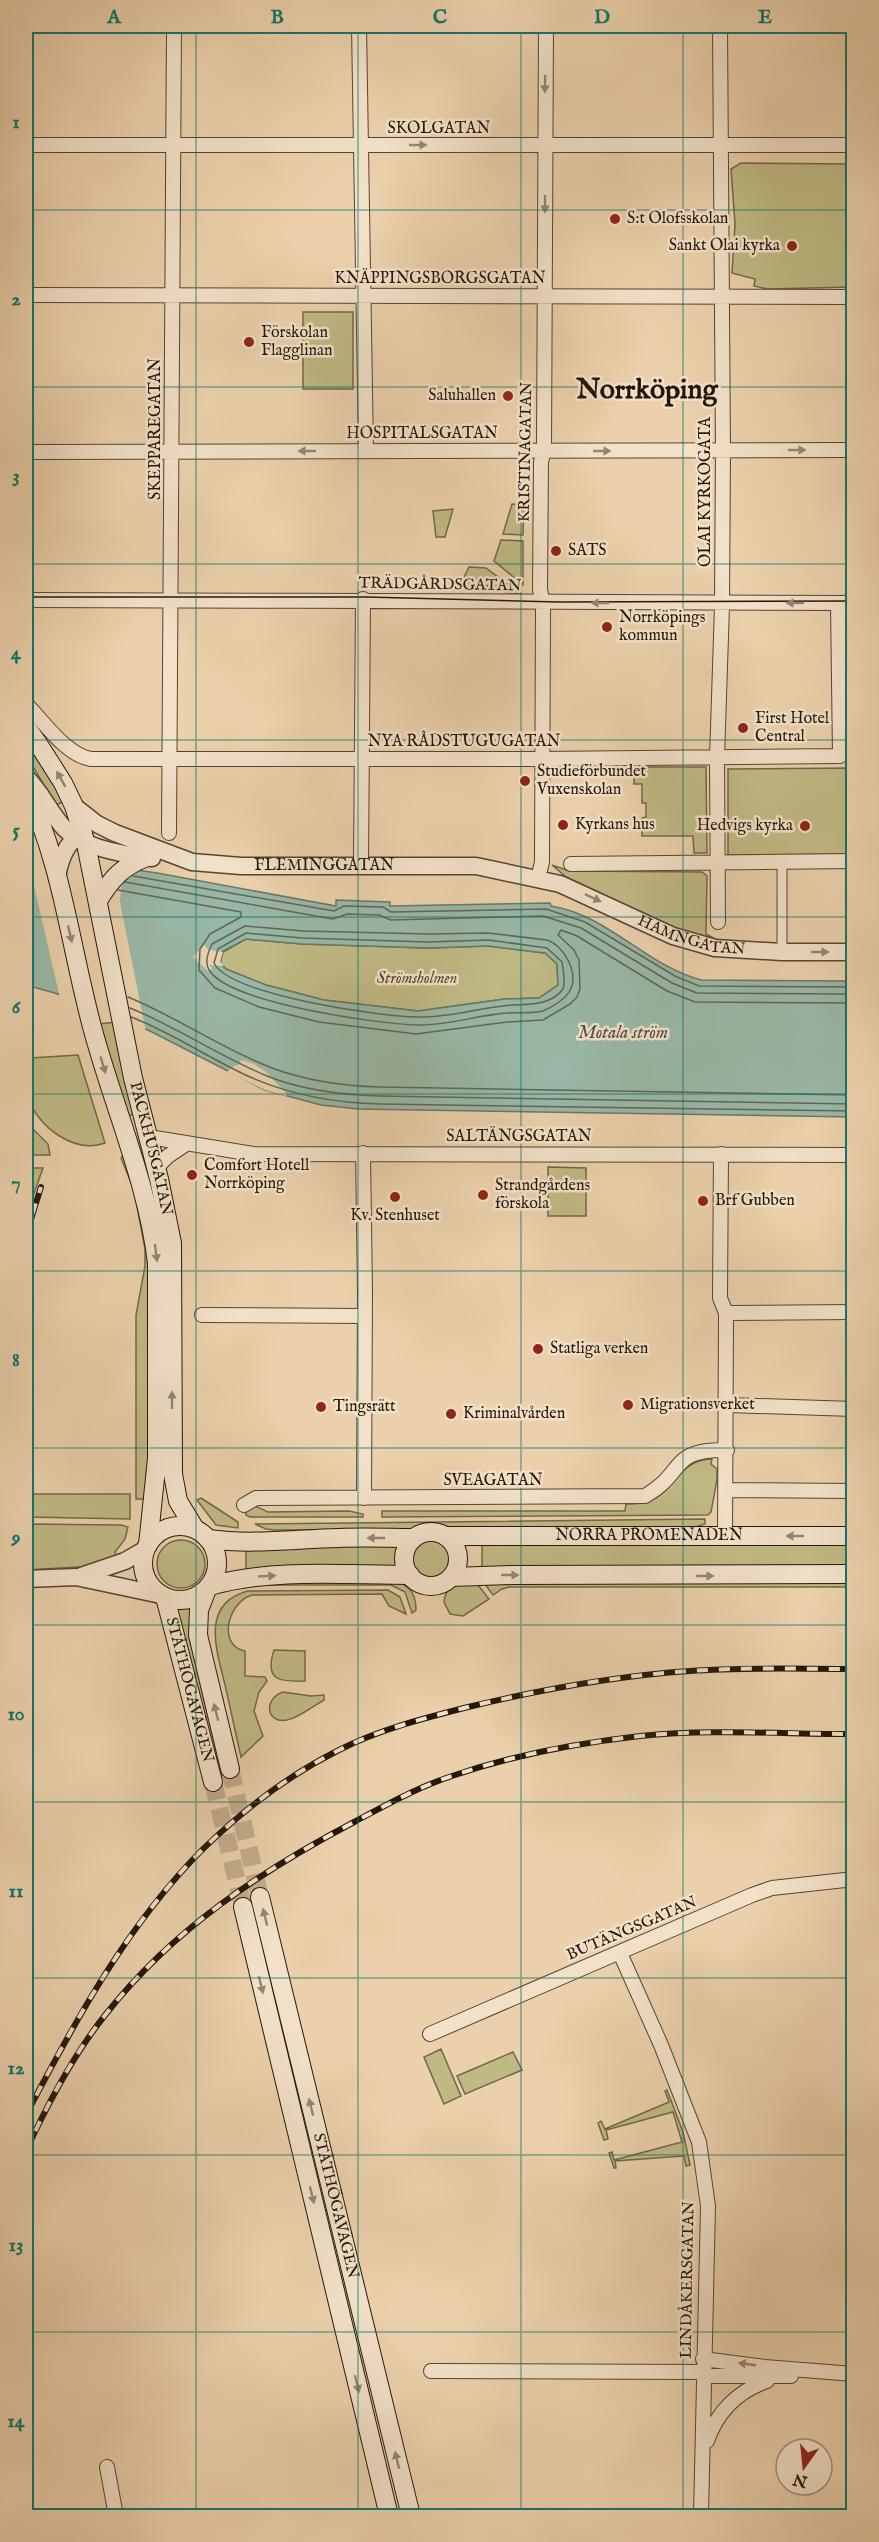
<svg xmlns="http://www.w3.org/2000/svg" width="879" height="2542" font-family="'IM FELL English',serif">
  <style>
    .green { fill: #bfb983; stroke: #706847; stroke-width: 1.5 }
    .water { fill: #99b7a6; stroke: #697768; stroke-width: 1.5; fill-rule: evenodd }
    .pier { fill: #ebd0ab }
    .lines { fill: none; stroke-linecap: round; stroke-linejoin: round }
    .shore { stroke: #5e6758; stroke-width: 1.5 }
    .secondary-tunnel { stroke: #c3ab8b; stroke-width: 18; stroke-dasharray: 18 9; stroke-linecap: butt }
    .pedestrian-casing { stroke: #544533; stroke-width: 11 }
    .minor-casing { stroke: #544533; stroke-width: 16 }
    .tertiary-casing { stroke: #544533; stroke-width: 19 }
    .secondary-casing { stroke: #22170b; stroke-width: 20 }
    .pedestrian { stroke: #f2e0c8; stroke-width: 9 }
    .minor { stroke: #f2e0c8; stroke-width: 14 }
    .tertiary { stroke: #f2e0c8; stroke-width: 16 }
    .secondary { stroke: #f2e0c8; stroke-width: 18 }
    .tram { stroke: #22170b; stroke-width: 1.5 }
    .rail-casing { stroke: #22170b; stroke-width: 6 }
    .rail { stroke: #f2e0c8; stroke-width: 4; stroke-dasharray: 11; stroke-linecap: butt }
    .oneway { fill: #948673 }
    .grid { fill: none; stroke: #0f766e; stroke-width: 1.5; stroke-opacity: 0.55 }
    .poi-dot { fill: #8f2418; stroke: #f2e0c8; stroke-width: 2 }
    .labels { text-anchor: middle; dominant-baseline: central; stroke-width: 5; stroke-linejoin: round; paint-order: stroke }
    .street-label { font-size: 16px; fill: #22170b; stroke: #f2e0c8 }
    .poi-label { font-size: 16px; fill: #22170b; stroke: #f2e0c8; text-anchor: start }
    .park-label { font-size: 16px; font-style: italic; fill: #51482f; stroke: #f2e0c8 }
    .water-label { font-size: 18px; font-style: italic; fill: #4c4f41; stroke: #f2e0c8 }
    .town-label { font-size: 28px; font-weight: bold; fill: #22170b; stroke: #f2e0c8 }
    .neatline { fill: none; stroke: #0f766e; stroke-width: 2 }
    .grid-label { font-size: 20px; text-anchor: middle; font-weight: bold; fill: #0f766e }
  </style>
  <rect width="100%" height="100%" fill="#ebd0ab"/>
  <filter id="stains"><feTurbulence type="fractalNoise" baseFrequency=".00333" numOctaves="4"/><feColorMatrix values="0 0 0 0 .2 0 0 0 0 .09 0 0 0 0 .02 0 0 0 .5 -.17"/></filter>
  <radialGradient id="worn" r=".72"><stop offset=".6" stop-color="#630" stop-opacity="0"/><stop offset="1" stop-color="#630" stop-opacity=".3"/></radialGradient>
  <path class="green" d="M741,163L853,164V287L767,289L754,286L755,279L732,273L735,224L731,169Z
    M303,312H353V389H303Z
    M512,504L524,505L523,535L503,534Z
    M453,509L445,537H436L433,511Z
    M501,540L523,541V585L494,561Z
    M469,567L486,568L521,594H511L489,586L466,587L464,577Z
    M26,739L65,801L56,805L26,755Z
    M634,767H706L707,853H694L693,836H642V818L646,817V803H642V784H634Z
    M853,768V854L728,855V769Z
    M552,865L569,871L702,872L707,876L706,934L715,939L714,940L679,930L566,877Z
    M246,939L302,944L428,948L488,946L545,953L557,964L558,985L539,998L505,999L418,1011L324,1000L266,985L226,969L220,963L223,952Z
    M116,1022L136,1113L128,1116L99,1024Z
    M78,1055L105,1143C74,1154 38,1127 28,1098C24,1086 25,1073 26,1061L30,1058Z
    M26,1122L48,1144L50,1155H26Z
    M124,1154L141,1206L150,1266V1499H136V1315L145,1266V1249L134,1190L121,1158Z
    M548,1167L586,1168V1216H548Z
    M26,1168H43L26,1216Z
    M712,1459L711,1464L717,1469V1480L711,1512L708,1515L382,1517V1511H625L626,1504C634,1504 642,1504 650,1501C676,1490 679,1459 712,1459Z
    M26,1494H130V1519L26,1517Z
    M201,1498L238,1522V1528L216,1525L197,1500Z
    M253,1505L268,1512L349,1511L363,1514V1517H250L246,1515V1511Z
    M705,1519V1524L692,1528L276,1530L266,1529L255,1524Z
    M26,1524L121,1525L128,1527L125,1539L115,1552L117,1559L95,1566L26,1570Z
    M157 1564a24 24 0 1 1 48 0a24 24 0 1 1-48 0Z
    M412 1559a19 19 0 1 1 38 0a19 19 0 1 1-38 0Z
    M401,1544L396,1557L398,1568L246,1573V1545Z
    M482,1544L853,1545V1570L482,1571Z
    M852,1579L848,1587H509L502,1589L493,1595L485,1584Z
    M262,1580L396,1581C410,1586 416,1594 416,1610L412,1613L405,1592L391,1585H255Z
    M476,1580L478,1585L489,1599L463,1616L450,1614L444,1602C445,1584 461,1583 476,1580Z
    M388,1590L400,1597L406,1614L389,1606L382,1594L252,1595C229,1601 216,1645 245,1651V1676L265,1677L267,1681L259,1692L254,1711L263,1736L241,1757C236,1734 231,1711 226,1689C218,1654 198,1604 248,1591Z
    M176,1606L191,1607L193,1649L223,1775L218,1777Z
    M274,1650L305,1651V1681C280,1682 264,1681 274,1650Z
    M283,1692L311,1696L324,1695V1700C313,1706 299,1718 287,1720C266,1724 263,1699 283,1692Z
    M441,2049L461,2096L444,2104L424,2057Z
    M513,2052L522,2070L465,2094L457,2076Z
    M667,2090L683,2132L690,2165L686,2166L684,2156L615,2161L616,2168H614L609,2153L612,2152L614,2160L682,2142L673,2112L606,2130L608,2139L604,2140L598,2123L601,2121L605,2129L669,2102L665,2091Z"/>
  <path class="water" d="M26,854L157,873L336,906V900L390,902V906L550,903L551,906C608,915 647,966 701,980L853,981V1117L358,1109L321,1105L265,1090L150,1031L58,994L26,985ZM246,939L302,944L428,948L488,946L545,953L557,964L558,985L539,998L505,999L418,1011L324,1000L266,985L226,969L220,963L223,951Z"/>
  <path class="pier" d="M26,851L136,868L135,873L125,880L121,887L120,902L146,1032L60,998Z
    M204,945L209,950L223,952L220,962L224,966L209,965L212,968L209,972L193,957Z
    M241,1060L252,1063L265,1071L287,1094L286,1096L265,1090L227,1072L232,1067L240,1064Z"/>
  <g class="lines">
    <path class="shore" d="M133,876L334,911L344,906L383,907L391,912L546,909L585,922L675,976L699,986L854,987
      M125,882L333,919L347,914L379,915L391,920L543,916L581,928L672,983L697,993L854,994
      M118,890L241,912V917L210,934L200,949L199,970L215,988L259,1007L319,1022L416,1034L507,1022L543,1020L570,1004L577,997L580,989L579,960L574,950L558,935L561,930L577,936L667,991L695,1002L854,1003
      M245,926L303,931L428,934L488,933L547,940C565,946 580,975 569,992C565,999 551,1008 543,1011C532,1014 518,1012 507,1013C477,1015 447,1026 417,1025C378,1024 229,1003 209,970C204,962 208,952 212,944Z
      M246,933L302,938L428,942L489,940L547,948L562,962C563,969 566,983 563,989C549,1008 523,1003 503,1006C475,1009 446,1018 418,1017C381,1017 230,995 214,963L218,949Z
      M128,997C177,1017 222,1049 272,1068C307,1081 343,1086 380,1087L854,1095
      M130,1008C177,1027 219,1056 267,1076C302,1090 341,1095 380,1096L854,1104
      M131,1017C173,1033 210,1059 250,1077C291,1095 335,1103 380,1104L854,1111"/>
    <path class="secondary-tunnel" d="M230,1769L260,1897
      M213,1782L243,1907"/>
    <g class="pedestrian-casing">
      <path id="pedestrian" d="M840,756H854
        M782,952V863"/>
    </g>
    <g class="minor-casing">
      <path id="minor" d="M359,26L366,451
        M26,145H854
        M26,295L854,297
        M26,452L854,450
        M26,600C302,600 577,603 854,603
        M26,704C44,722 66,755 91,759H542L840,756L838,603
        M169,833L174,26
        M571,864L854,861
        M361,865L363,599
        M538,879L542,862L543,606L540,589L541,462L544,451L546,26
        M718,922L717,758L722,606L723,451L720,26
        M149,1137L253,1154L854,1155
        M363,1153L365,1291L364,1498
        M721,1154L720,1298L726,1313L725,1536
        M157,1167L168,1156L186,1144
        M26,1293V1292
        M726,1313L854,1312
        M202,1315L364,1316
        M727,1405L854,1409
        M727,1490L854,1491
        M244,1505L256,1498L645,1496C686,1473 668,1449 727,1450
        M620,1953L661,2045L699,2142L708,2206L701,2516
        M430,2034L752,1895L772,1888L854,1879
        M703,2359L765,2367L854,2374
        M431,2371L703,2372
        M703,2376H791
        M707,2441C717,2412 738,2391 767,2381
        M107,2467L116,2516"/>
    </g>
    <g class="tertiary-casing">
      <g id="tertiary">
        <path d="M26,777C42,793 50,813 65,829C82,848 127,855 152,858"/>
        <path id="s1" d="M74,806L97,824L115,833L192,862L241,866H476L560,884L673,936L715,948L782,952H854"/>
        <path d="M57,877C60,860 66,840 84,833"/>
        <path d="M81,1576L125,1561L146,1549"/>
        <path d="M26,1579L76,1577L161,1595"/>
      </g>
    </g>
    <g class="secondary-casing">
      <g id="secondary">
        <path id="s2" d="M26,727L37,742L63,783L74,806L86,844L133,1078L159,1179L172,1243L173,1474L178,1501L195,1529"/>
        <path d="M26,788C63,865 71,952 94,1034C115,1110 148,1185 157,1263V1459L148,1545"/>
        <path d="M99,899C112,878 123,866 147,857"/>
        <circle cx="180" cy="1563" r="37"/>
        <circle cx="431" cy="1559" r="27"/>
        <path id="s3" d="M445,1536H854"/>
        <path d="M208,1539C253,1545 294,1539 339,1538C364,1537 389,1538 414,1538"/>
        <path d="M451,1577L513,1575L854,1574"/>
        <path d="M210,1586C272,1568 345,1575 410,1575"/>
        <path d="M207,1589L199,1610L198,1635L230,1769"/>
        <path id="s4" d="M165,1597L213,1782"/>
        <path id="s5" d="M260,1897L411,2516"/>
        <path d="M243,1907L389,2516"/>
      </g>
    </g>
    <use href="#pedestrian" class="pedestrian"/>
    <use href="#minor" class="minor"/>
    <use href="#tertiary" class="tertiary"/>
    <use href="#secondary" class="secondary"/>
    <path class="tram" d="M26,597H367L559,602L854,601"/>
    <g class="rail-casing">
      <path id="rail" d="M26,1235L41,1187
        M26,2115C75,2021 127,1925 203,1849C243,1810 289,1775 339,1750C378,1730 421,1719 464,1708C538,1690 614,1676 690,1671C744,1667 799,1669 854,1669
        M26,2151C48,2103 73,2055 106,2014C173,1929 261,1871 356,1821C388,1804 420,1786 455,1775C514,1755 578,1743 640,1736C710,1729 783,1734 854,1734"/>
    </g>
    <use href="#rail" class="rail"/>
  </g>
  <defs><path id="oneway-solid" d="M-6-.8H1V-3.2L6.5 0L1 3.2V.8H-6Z" transform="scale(1.5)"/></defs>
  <g class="oneway">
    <use href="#oneway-solid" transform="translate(545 84) rotate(91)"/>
    <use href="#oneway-solid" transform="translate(418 145)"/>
    <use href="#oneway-solid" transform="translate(545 204) rotate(90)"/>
    <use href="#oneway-solid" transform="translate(797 450)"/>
    <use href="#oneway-solid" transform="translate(307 451) rotate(-180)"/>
    <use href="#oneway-solid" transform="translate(602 451)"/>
    <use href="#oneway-solid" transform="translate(600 603) rotate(180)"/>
    <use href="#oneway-solid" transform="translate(795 603) rotate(180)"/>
    <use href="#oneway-solid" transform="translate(61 779) rotate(-119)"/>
    <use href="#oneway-solid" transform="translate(593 898) rotate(25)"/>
    <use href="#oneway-solid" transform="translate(70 934) rotate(77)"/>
    <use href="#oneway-solid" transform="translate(820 952)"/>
    <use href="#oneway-solid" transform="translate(103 1065) rotate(73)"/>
    <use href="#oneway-solid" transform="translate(156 1253) rotate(83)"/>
    <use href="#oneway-solid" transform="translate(172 1400) rotate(-90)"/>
    <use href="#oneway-solid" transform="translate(795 1536) rotate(180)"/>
    <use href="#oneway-solid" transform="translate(376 1538) rotate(-180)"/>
    <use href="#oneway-solid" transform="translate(510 1575)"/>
    <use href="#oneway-solid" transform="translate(267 1576) rotate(-3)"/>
    <use href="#oneway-solid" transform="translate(705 1576)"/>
    <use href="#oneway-solid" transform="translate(216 1712) rotate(-104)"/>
    <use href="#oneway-solid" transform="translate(265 1917) rotate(-104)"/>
    <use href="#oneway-solid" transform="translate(261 1985) rotate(76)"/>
    <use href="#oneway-solid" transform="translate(311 2107) rotate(-104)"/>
    <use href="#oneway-solid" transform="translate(312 2195) rotate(76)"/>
    <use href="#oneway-solid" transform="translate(747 2364) rotate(-172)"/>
    <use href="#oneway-solid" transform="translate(357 2384) rotate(76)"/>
    <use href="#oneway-solid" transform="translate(397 2460) rotate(-104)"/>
  </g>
  <path class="grid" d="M196,26V2516M358,26V2516M521,26V2516M683,26V2516M26,210H854M26,387H854M26,564H854M26,740H854M26,917H854M26,1094H854M26,1271H854M26,1448H854M26,1625H854M26,1802H854M26,1978H854M26,2155H854M26,2332H854"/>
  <g class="poi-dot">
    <circle cx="615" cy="219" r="6"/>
    <circle cx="792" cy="246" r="6"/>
    <circle cx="249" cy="342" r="6"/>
    <circle cx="508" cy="396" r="6"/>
    <circle cx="556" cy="551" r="6"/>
    <circle cx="607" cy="627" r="6"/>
    <circle cx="743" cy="728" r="6"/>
    <circle cx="525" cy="781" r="6"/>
    <circle cx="563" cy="825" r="6"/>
    <circle cx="805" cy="826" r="6"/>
    <circle cx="192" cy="1175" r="6"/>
    <circle cx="483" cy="1195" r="6"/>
    <circle cx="395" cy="1197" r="6"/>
    <circle cx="703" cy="1201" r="6"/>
    <circle cx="538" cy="1349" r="6"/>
    <circle cx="628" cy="1405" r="6"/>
    <circle cx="321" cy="1407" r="6"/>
    <circle cx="451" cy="1414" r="6"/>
  </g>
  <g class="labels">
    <g class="street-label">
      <text x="439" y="129">SKOLGATAN</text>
      <text x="440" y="279">KNÄPPINGSBORGSGATAN</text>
      <text transform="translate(156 429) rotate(-90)">SKEPPAREGATAN</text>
      <text x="422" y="434">HOSPITALSGATAN</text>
      <text transform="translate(526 452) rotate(-89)">KRISTINAGATAN</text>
      <text transform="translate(706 492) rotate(-90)">OLAI KYRKOGATA</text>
      <text transform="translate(440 585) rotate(1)">TRÄDGÅRDSGATAN</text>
      <text x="464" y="742">NYA RÅDSTUGUGATAN</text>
      <text stroke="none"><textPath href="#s1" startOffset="264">FLEMINGGATAN</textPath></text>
      <text stroke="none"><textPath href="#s1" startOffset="644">HAMNGATAN</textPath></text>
      <text x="519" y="1137">SALTÄNGSGATAN</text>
      <text stroke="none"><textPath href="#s2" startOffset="444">PACKHUSGATAN</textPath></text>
      <text x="493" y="1481">SVEAGATAN</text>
      <text stroke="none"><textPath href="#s3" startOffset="204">NORRA PROMENADEN</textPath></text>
      <text stroke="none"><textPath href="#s4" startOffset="96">STÅTHÖGAVÄGEN</textPath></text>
      <text transform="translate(632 1929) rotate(-23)">BUTÄNGSGATAN</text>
      <text stroke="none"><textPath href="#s5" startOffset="318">STÅTHÖGAVÄGEN</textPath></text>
      <text transform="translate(688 2280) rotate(-89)">LINDÅKERSGATAN</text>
    </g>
    <g class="poi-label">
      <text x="627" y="219">S:t Olofsskolan</text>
      <text x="780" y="246" text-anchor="end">Sankt Olai kyrka</text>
      <text x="261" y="333">Förskolan<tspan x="261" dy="18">Flagglinan</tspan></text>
      <text x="496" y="396" text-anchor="end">Saluhallen</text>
      <text x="568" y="551">SATS</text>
      <text x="619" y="618">Norrköpings<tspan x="619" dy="18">kommun</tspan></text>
      <text x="755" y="719">First Hotel<tspan x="755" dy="18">Central</tspan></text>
      <text x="537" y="772">Studieförbundet<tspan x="537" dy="18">Vuxenskolan</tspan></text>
      <text x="575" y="825">Kyrkans hus</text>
      <text x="793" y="826" text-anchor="end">Hedvigs kyrka</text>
      <text x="204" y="1166">Comfort Hotell<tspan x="204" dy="18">Norrköping</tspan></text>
      <text x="495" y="1186">Strandgårdens<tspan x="495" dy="18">förskola</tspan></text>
      <text x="715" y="1201">Brf Gubben</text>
      <text x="395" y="1216" text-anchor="middle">Kv. Stenhuset</text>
      <text x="550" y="1349">Statliga verken</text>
      <text x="640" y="1405">Migrationsverket</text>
      <text x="333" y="1407">Tingsrätt</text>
      <text x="463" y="1414">Kriminalvården</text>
    </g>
    <g class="park-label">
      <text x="417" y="979">Strömsholmen</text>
    </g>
    <g class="water-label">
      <text x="623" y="1033">Motala ström</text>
    </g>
    <g class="town-label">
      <text x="647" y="390">Norrköping</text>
    </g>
  </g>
  <rect width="879" height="2542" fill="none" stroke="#ebd0ab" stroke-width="66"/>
  <g transform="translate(804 2467) rotate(195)"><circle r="28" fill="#f2e0c8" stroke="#9f907c" stroke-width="1.5"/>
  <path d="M0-4.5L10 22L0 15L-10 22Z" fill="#8f2418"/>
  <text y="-9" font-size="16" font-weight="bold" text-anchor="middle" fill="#22170b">N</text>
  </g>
  <rect x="33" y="33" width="813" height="2476" class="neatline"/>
  <g class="grid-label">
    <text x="114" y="23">A</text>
    <text x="277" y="23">B</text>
    <text x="440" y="23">C</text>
    <text x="602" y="23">D</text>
    <text x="765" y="23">E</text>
    <text x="16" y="128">1</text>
    <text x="16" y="305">2</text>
    <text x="16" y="482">3</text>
    <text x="16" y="659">4</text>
    <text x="16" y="836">5</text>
    <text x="16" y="1013">6</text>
    <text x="16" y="1189">7</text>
    <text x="16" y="1366">8</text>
    <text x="16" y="1543">9</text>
    <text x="16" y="1720">10</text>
    <text x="16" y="1897">11</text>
    <text x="16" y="2074">12</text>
    <text x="16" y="2251">13</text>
    <text x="16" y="2427">14</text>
  </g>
  <rect width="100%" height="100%" filter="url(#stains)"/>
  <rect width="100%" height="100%" fill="url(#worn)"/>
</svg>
